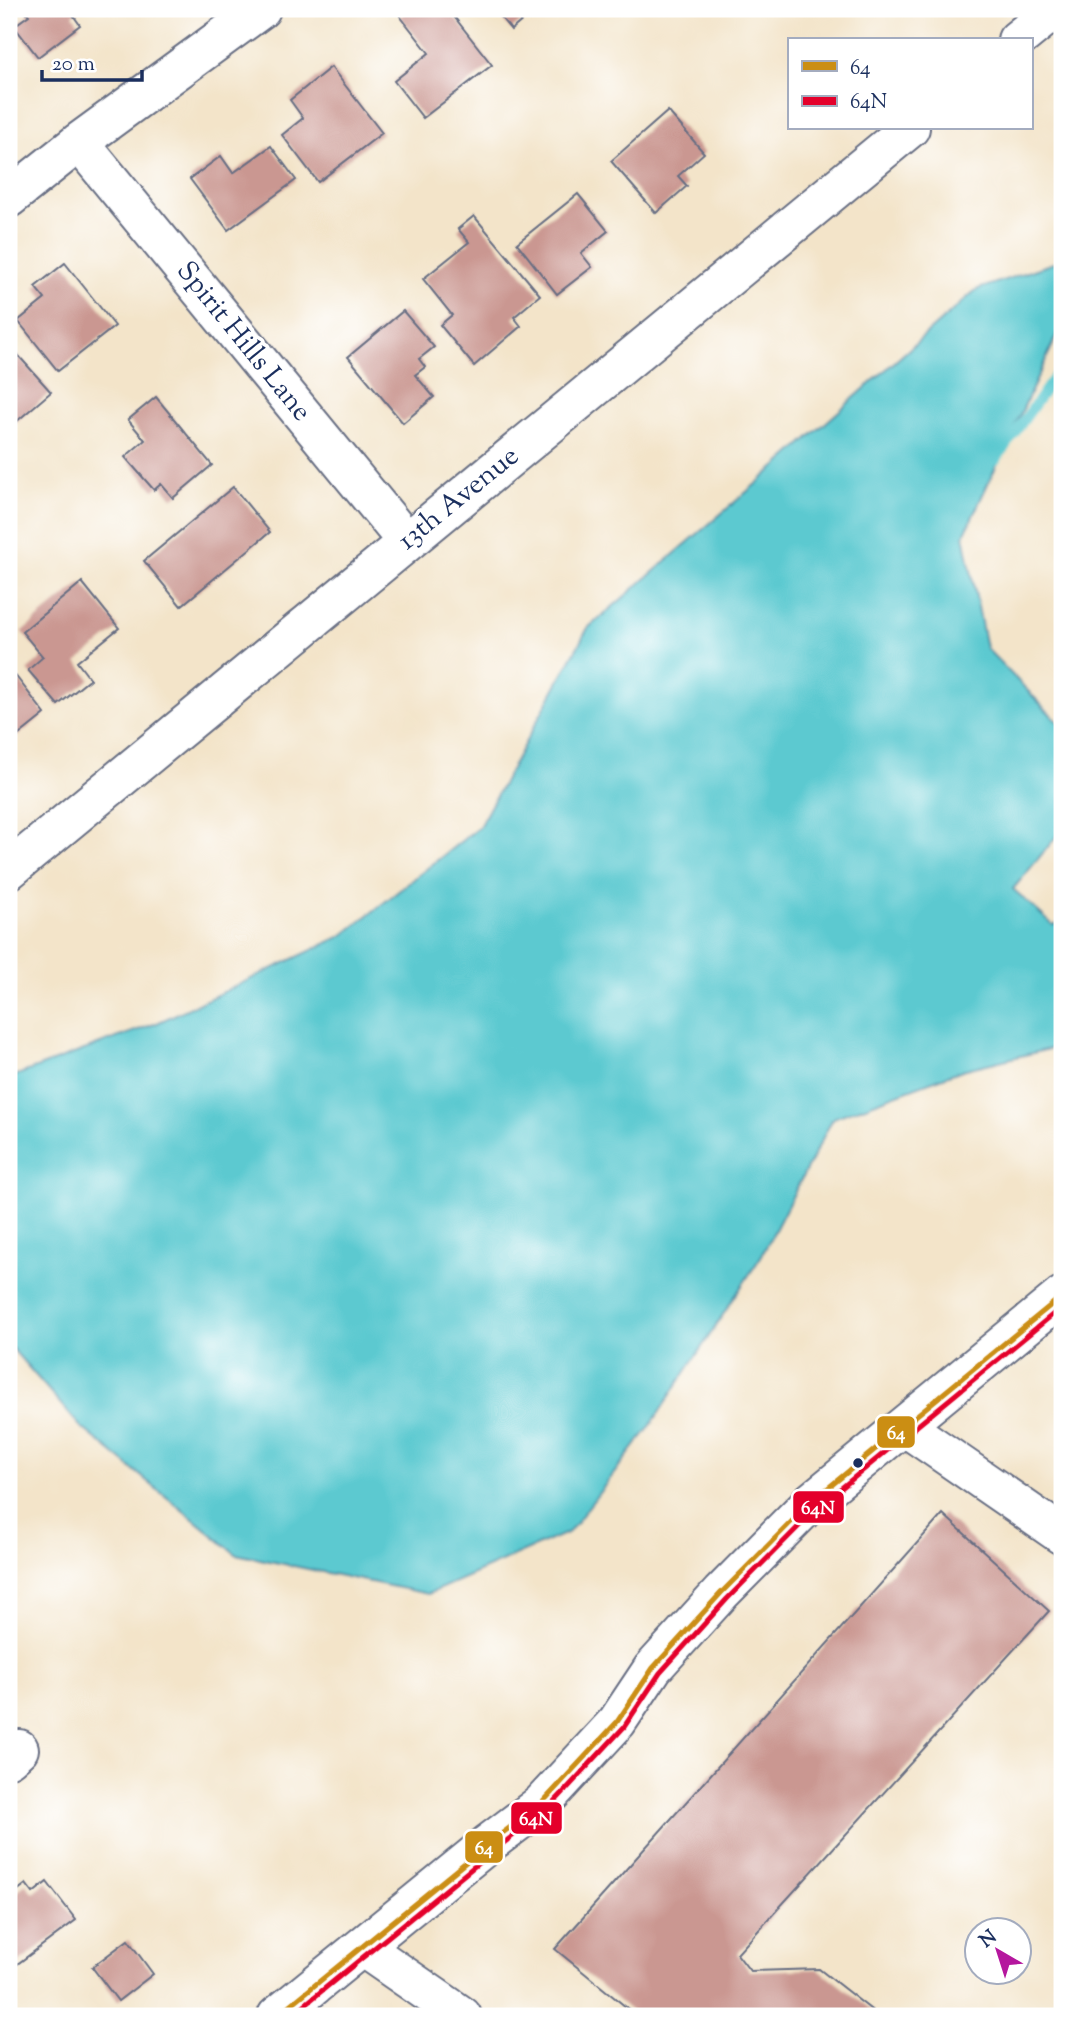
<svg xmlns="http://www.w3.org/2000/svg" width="1071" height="2025" font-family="'Sorts Mill Goudy',serif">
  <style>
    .water { fill: #5bc9d0; stroke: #3b7c97; stroke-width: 2 }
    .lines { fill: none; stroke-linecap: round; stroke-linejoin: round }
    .stream { stroke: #5bc9d0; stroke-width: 10 }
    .building { fill: #ca9791 }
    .minor-casing { stroke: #676e83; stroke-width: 42 }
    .minor { stroke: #fff; stroke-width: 38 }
    .bus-1-casing { stroke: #fff; stroke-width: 10 }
    .bus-2-casing { stroke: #fff; stroke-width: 10 }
    .bus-1 { stroke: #cb8e13; stroke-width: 5 }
    .bus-2 { stroke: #e4002b; stroke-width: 5 }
    .bus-dot { fill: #1b2f5e; stroke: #fff; stroke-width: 2.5 }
    .labels { text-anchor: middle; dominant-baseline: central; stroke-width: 7; stroke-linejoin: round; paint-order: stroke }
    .street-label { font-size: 28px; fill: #1b2f5e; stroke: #fff }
    .line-badge { stroke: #fff; stroke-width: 2.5 }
    .badge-label { font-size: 19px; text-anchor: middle; font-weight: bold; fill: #fff }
  </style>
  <rect width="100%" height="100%" fill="#fff"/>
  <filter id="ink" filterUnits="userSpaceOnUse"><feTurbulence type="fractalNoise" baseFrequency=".0143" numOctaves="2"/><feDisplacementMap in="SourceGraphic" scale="14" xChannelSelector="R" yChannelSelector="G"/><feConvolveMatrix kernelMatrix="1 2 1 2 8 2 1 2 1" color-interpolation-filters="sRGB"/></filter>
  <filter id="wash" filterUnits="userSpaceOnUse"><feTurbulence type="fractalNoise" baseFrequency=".00686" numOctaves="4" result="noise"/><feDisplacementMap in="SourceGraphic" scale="28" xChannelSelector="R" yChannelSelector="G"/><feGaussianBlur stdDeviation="1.57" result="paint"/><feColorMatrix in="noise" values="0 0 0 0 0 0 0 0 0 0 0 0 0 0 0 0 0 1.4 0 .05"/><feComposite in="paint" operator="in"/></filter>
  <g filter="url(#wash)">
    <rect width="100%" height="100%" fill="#f3e4c9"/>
    <path class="water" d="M1062,260V325L964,535L986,648L1062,726V830L1013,889L1053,925L1062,922V1046L962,1070L833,1118L762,1255L649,1428L569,1532L428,1594L236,1554L80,1426L9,1345V1078L157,1023L342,936L479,827L588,628L778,465L976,290Z"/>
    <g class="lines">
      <path class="stream" d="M996,460L1062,366"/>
    </g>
    <g id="blocks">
      <path class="building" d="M24,9H81L73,15L80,25L38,57L14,26L29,15Z
        M409,9H448L492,65L423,118L394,81L429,53L400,16Z
        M494,9H536L511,30Z
        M331,67L382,133L318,182L282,135L303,118L290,100Z
        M668,111L704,153L678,176L687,186L656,213L611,161Z
        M271,146L296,180L228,230L190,179L221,156L233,173Z
        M578,194L608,231L581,253L592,267L557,294L517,243Z
        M474,216L540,295L514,317L521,326L474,366L440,325L452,315L423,279L469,242L458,229Z
        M65,263L115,326L58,371L18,321L45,299L35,287Z
        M403,311L434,347L419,359L425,367L415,375L434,397L403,423L348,357Z
        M17,354L51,392L9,428V361Z
        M156,397L212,465L173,498L161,484L154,490L125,457L145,440L128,420Z
        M233,487L270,532L181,606L144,561Z
        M82,582L119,628L77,662L90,679L58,705L28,670L43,657L22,632Z
        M11,670L45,714L9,743V672Z
        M943,1514L1049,1611L737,1954L750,1971L819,1969L879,2016H637L555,1949Z
        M47,1882L76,1920L16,1965L9,1955V1897L26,1884L33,1893Z
        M128,1940L153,1974L118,2001L92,1967Z"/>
    </g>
  </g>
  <g filter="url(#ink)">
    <use href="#blocks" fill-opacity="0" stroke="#676e83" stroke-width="2"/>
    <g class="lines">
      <g class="minor-casing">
        <path id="minor" d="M1017,40L1055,9
          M79,142L407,542
          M9,198L79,142L261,9
          M9,870L910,128
          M904,1426L1062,1535
          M9,1758L19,1749
          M362,1947L462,2016
          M277,2016L488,1844L541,1804L617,1722L653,1668L721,1593L811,1502L1062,1296"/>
      </g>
      <use href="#minor" class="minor"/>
      <g class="bus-1-casing">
        <path id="bus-1" d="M277,2016L488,1844L541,1804L617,1722L653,1668L721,1593L811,1502L1062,1296"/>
      </g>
      <g class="bus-2-casing">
        <path id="bus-2" d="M291,2016L493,1851L547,1810L624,1727L660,1673L727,1599L817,1508L1062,1307"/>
      </g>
      <use href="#bus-1" class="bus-1"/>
      <use href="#bus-2" class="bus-2"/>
    </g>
  </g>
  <circle class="bus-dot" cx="858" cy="1463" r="6"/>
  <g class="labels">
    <g class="street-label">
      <text transform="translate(243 342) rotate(51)">Spirit Hills Lane</text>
      <text transform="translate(459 499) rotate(-39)">13th Avenue</text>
    </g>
  </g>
  <g class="line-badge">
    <rect x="876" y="1415" width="40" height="34" rx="7" fill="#cb8e13"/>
    <rect x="792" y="1490" width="53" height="34" rx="7" fill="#e4002b"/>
    <rect x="510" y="1801" width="53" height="34" rx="7" fill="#e4002b"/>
    <rect x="464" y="1830" width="40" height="34" rx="7" fill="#cb8e13"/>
  </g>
  <g class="badge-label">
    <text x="896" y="1439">64</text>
    <text x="818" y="1514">64N</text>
    <text x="536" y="1825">64N</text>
    <text x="484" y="1854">64</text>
  </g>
  <rect width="1071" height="2025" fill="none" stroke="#fff" stroke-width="35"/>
  <rect x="788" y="38" width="245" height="91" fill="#ffffff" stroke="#a4acbf" stroke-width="2"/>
  <rect x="802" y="61" width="35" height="10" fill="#cb8e13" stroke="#a4acbf" stroke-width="2"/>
  <text x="850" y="74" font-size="21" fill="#1b2f5e">64</text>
  <rect x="802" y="96" width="35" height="10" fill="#e4002b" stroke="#a4acbf" stroke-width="2"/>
  <text x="850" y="108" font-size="21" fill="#1b2f5e">64N</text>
  <g transform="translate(998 1951) rotate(321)"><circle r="33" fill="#ffffff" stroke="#a4acbf" stroke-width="2"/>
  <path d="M0-5L12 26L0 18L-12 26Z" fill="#b5179e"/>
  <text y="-10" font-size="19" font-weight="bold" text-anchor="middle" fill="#1b2f5e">N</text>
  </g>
  <path d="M42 70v10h100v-10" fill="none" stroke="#1b2f5e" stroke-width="3.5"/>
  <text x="52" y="70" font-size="21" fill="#1b2f5e" stroke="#ffffff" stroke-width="5" paint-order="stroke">20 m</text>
</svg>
